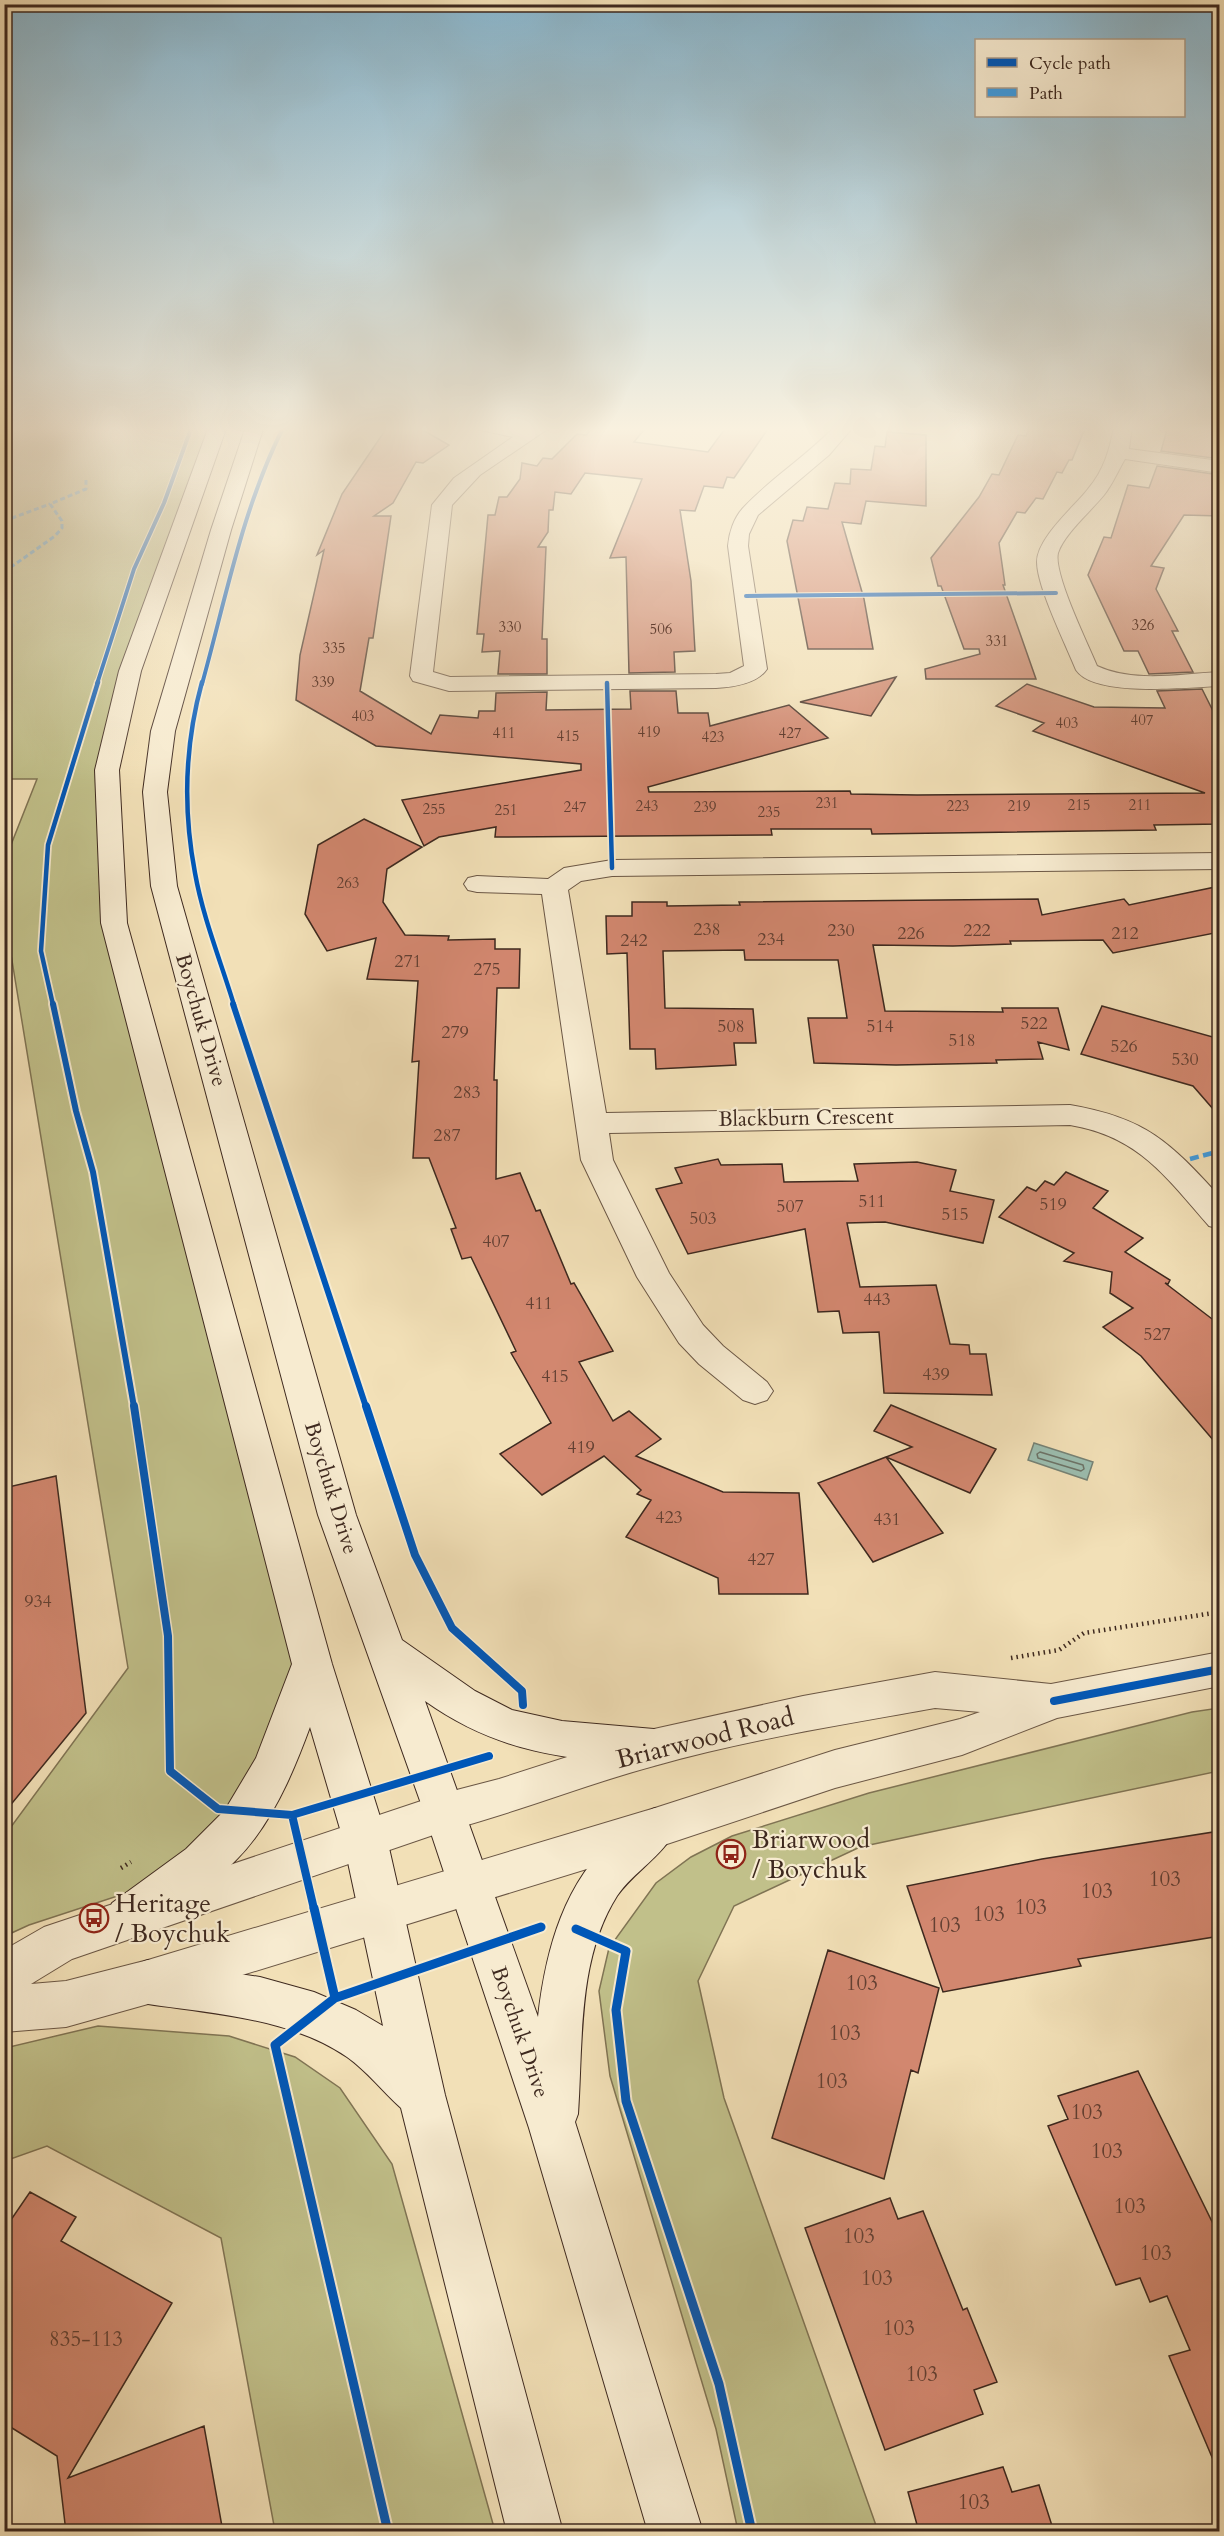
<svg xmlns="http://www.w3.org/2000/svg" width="1224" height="2536" font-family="Cardo,serif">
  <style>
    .green { fill: #c1c08a; stroke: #807454; stroke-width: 1.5 }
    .water { fill: #9bbdaf; stroke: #768275; stroke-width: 1.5 }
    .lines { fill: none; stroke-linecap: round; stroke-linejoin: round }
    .shore { stroke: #6c7367; stroke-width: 1.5 }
    .building { fill: #d2876f; stroke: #3e291f; stroke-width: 1.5 }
    .minor-casing { stroke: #6b5745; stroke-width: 2 }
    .tertiary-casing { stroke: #6b5745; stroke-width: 2 }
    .secondary-casing { stroke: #3e291f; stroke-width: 2 }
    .path { stroke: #3e291f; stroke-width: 4.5; stroke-dasharray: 1.5 4; stroke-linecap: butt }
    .minor { fill: #f7ebd0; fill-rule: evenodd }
    .tertiary { fill: #f7ebd0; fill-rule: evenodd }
    .secondary { fill: #f7ebd0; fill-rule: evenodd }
    .quiet-far1 { stroke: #3f9ce0; stroke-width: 3; stroke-dasharray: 5 3; stroke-linecap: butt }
    .quiet { stroke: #3f9ce0; stroke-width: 4.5; stroke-dasharray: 9 4.5; stroke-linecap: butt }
    .cycleway-far4-casing { stroke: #f7ebd0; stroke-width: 6 }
    .cycleway-far3-casing { stroke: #f7ebd0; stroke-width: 8 }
    .cycleway-far2-casing { stroke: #f7ebd0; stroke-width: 10 }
    .cycleway-far1-casing { stroke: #f7ebd0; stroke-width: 11 }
    .cycleway-casing { stroke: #f7ebd0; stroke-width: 13 }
    .cycleway-far4 { stroke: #0057b8; stroke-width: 4 }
    .cycleway-far3 { stroke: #0057b8; stroke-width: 4.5 }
    .cycleway-far2 { stroke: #0057b8; stroke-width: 6 }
    .cycleway-far1 { stroke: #0057b8; stroke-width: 8 }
    .cycleway { stroke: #0057b8; stroke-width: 9 }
    .labels { text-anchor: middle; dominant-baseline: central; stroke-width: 4.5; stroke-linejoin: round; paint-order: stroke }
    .far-number-label { font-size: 15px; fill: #634033 }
    .number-label { font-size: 18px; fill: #634033 }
    .street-label { font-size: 21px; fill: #3e291f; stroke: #f7ebd0 }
    .near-number-label { font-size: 21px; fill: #634033 }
    .near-street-label { font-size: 26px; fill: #3e291f; stroke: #f7ebd0 }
    .near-poi-label { font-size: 26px; fill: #3e291f; stroke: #f7ebd0; text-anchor: start }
  </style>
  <rect width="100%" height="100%" fill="#f2e0b7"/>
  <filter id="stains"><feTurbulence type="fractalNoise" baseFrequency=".00333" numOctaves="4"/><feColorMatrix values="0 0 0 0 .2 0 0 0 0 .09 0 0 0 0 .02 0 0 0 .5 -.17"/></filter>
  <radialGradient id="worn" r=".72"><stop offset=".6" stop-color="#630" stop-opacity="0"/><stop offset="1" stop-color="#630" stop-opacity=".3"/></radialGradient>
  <path class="green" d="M4,426H220L107,770L114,923L312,1664L194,1871L29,1925L5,1936V1835L128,1668L6,924L7,855L37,779H5Z
    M1219,1708V1771L860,1847L734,1906L698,1981L724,2098L878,2531H738L716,2429L610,2076L599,1991L609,1948L656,1883L691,1857L732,1836L869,1793L1192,1712Z
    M98,2026L229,2036L295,2057L340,2088L392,2164L495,2531H275L221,2238L47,2146L5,2161V2048Z"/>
  <path class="water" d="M1034,1443L1093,1462L1087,1480L1028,1460Z"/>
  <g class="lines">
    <path class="shore" d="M1040,1452L1083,1465L1084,1469L1081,1471L1038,1458L1037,1454Z"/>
  </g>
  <path class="building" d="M388,426H416L449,445L423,463L416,462L393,503L374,516H391L373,638H369L360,691L431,734L440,715L478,718L479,711H495L496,693L547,692L546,710L631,709L630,691H676L678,713H708L710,726L789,705L828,738L648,787L649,792L850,791L851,794L917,795L1205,793L1033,731L1044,723L996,706L1027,684L1094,707L1165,708L1157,691L1202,689L1220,725V824L1154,825L1156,830L872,834L871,829H771L772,835L495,837L496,827L439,837L424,846L402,800L581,770V764L376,746L296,700L300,655L324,550L317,555L342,494Z
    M594,426H647L634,442L708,452L727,426H770L734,478L727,477L723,488L704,486L695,511L680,510L691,581L695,651L674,652L675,672L629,673L626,557L610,558L642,479L585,473L571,494L555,492L553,510H549L548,532L538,547H546L542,639H547V674H498L500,651L482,652L484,634H477L488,515H495L499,497H507L520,479L522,463L537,466L543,458L552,459L577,434L586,435Z
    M1030,426H1086L1072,460H1069L1062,473L1057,472L1043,499L1036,498L1025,513L1017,512L999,543L1005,585H1003L1036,679H926L925,669L980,654L979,649H964L941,586H938L931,558L979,497L992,474L999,475L1018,435L1026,436Z
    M1168,426H1220V459L1161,451Z
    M887,432L926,435V506L866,501L861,524L842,522L864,599L873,649H808L787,541L793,520L803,521L807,507L828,509L835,483L850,484L851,469L871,470L875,446L885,447Z
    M1157,466L1220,475V516L1184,515L1151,566L1164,568L1156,589L1178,631H1172L1193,672L1149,674L1138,651H1124L1088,575L1104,537L1111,538L1128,485L1149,488Z
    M896,677L871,716L800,702Z
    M364,819L422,847L387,869L383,902L405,935L449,936L448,940L495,939V949H520L519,988H497L494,1080H497L496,1179L520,1173L536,1211L540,1210L571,1284L574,1283L613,1351L579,1362L613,1421L629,1411L661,1439L636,1456L723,1492L799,1493L808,1594H719L718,1578L626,1537L651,1500L637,1494L641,1490L604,1456L542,1495L500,1454L551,1423L511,1353L516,1351L471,1257L462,1259L451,1229L456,1228L429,1158H413L419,1061L412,1062L418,981L367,979L376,938L327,951L305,914L318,845Z
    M1220,886V932L1113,953L1103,940L1010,941L1011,944L953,946L873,945L885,1011L1003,1012L1002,1008H1058L1069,1050L1038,1042L1043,1059L996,1060L997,1063L896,1065L814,1063L808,1018H847L838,960H745L744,950L663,951L665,1008L753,1009L756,1043H734L736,1065L656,1069L655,1049H630L627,953L607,954L606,916H632V902H667V906L740,905L739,902L1038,899L1042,915L1124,899L1129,905Z
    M1102,1006L1220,1039V1117L1193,1086L1081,1054Z
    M718,1159L721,1165L782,1164L784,1182L858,1181L854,1164L917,1162L956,1170L950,1191L994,1200L983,1243L885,1222L847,1223L860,1287L936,1285L950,1344L969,1345L970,1354H986L992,1395L884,1393L879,1332L843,1333L839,1311L818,1312L805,1229L688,1254L656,1189L682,1183L675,1168Z
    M1066,1172L1108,1191L1093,1208L1143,1238L1125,1252L1170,1280L1168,1284L1165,1283L1220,1325V1448L1141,1356L1103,1327L1133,1308L1110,1293L1112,1272L1064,1261L1074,1253L999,1217L1027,1187L1036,1191L1045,1181L1054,1185Z
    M891,1405L996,1449L970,1493L886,1457L912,1447L874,1431Z
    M886,1457L943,1533L873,1562L818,1483Z
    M56,1476L86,1713L4,1813V1488Z
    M1220,1831V1936L1078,1959L1081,1966L943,1992L907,1886L1042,1859Z
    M828,1950L939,1988L918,2073L911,2070L884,2179L772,2138Z
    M1138,2071L1220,2238V2476L1169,2356L1190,2350L1167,2296L1150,2302L1140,2278L1116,2285L1048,2126L1068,2119L1058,2096Z
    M30,2192L76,2217L61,2241L172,2303L68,2478L204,2426L223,2532H66L57,2456L4,2423V2230Z
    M890,2198L898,2219L923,2211L963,2310L967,2308L997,2382L974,2390L983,2414L885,2450L805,2228Z
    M1003,2467L1012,2492L1039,2485L1054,2532H919L908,2492Z"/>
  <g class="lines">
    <g class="minor-casing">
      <path id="minor" d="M477,426L526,429L530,426H552L480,475L452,505L433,672L450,677L716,674L730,673L744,666L728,546C729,533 734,517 744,507C771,478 807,456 835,426H854L829,455L758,515L749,534L748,546L767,669C757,684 733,687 716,688L449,691L413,681L410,676L432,505L454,478L513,437L480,430Z
        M1114,426H1132L1129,449L1220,461V473L1125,459C1118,471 1112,485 1104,495C1091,511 1064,534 1058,553C1053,573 1088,644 1097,666C1134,683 1179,674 1220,672V686C1189,687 1095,698 1076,670C1066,645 1037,587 1037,562C1037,538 1074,507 1088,489C1104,470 1110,449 1114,426Z
        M1220,853V869L612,876L581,881L568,890L606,1113L1070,1105C1146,1118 1170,1142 1220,1197V1229L1209,1226C1166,1177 1138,1136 1070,1125L609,1133L613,1160L669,1273L703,1325L723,1346L767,1382L773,1391L767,1400L755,1404L743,1400L699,1364L679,1343L637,1277L581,1160L542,894L477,892L468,890L464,884L468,878L477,876L548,879L564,868L612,860Z"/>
    </g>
    <g class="tertiary-casing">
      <path id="tertiary" d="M1220,1652V1686L1057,1718L962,1755L835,1788L655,1848L148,2004L66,2027L4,2032V1950L44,1927L445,1793L499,1779L654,1729L803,1696L935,1672L1051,1684ZM935,1708L980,1712L960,1719L835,1750L655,1808L148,1960L66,1981L31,1984L72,1959L445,1831C516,1813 583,1785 654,1766C745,1740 841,1725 935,1708Z"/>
    </g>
    <g class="secondary-casing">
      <path id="secondary" d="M209,426H227L141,671L119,770L127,923L332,1664L387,1839L445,2095L563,2532H507L401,2108C383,2092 367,2071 347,2057C290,2018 215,2014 148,2004L132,1998L125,1982L132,1966L148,1960L260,1977L314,1992L356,2010L383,2026L343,1839L310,1727C296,1765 280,1804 255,1838C226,1877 183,1905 144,1933L128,1939L112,1933L106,1918L112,1903L186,1849L225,1810L256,1758L292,1664L101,923L95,770L119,671Z
        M246,426H264L231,530L175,731L167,792L177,886L356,1515L402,1640L475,1691L512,1710L562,1721L654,1729L669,1734L675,1747L669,1760L654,1765C567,1760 498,1753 425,1701L538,2017C546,1948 564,1882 618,1834C630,1823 639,1814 655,1808L670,1814L676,1828C664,1856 634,1871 617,1896C577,1959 583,2043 578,2114L575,2122L703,2532H648L529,2128L424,1812L318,1515L151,886L143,792L151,731L211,530Z"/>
    </g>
    <path class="path" d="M1011,1658L1059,1650L1084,1633L1220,1612
      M121,1868L131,1862"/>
    <use href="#minor" class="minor"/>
    <use href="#tertiary" class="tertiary"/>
    <use href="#secondary" class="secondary"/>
    <path class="quiet-far1" d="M4,521L50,504
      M4,572L55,536L62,528V521L50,504L86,489V480"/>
    <path class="quiet" d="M1190,1159L1220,1151"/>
    <g class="cycleway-far4-casing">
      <path id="cycleway-far4" d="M746,596L1056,593
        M97,684L134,569L164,503L192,426
        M202,684C226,598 243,506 284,426"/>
    </g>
    <g class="cycleway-far3-casing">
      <path id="cycleway-far3" d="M202,682C185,744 183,810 195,873C203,918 221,962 234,1005
        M607,683L612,868
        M53,1005L41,951L48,845L98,682"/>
    </g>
    <g class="cycleway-far2-casing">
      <path id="cycleway-far2" d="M53,1004L76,1111L93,1172L134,1407
        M233,1004L366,1407"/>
    </g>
    <g class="cycleway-far1-casing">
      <path id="cycleway-far1" d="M134,1406L168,1636L170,1771L218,1809L292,1815L489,1756
        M366,1406L415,1555L452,1628L522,1691L523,1705
        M1054,1701L1220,1669
        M292,1815L314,1909"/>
    </g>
    <g class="cycleway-casing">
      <path id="cycleway" d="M314,1908L335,1998
        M576,1929L626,1951L616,2010L626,2101L719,2384L752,2532
        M388,2532L275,2045L335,1998L541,1927"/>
    </g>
    <use href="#cycleway-far4" class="cycleway-far4"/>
    <use href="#cycleway-far3" class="cycleway-far3"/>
    <use href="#cycleway-far2" class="cycleway-far2"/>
    <use href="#cycleway-far1" class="cycleway-far1"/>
    <use href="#cycleway" class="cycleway"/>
  </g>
  <linearGradient id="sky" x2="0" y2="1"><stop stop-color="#89b8d1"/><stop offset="0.55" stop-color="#f9f1df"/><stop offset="1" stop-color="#f9f1df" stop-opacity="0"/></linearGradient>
  <rect width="1224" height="781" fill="url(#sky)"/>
  <defs>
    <g id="bus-ring" transform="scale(1.5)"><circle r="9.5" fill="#f7ebd0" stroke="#8f2418" stroke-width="1.5"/><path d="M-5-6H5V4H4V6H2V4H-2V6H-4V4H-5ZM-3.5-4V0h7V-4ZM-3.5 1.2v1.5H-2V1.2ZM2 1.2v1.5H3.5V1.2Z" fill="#8f2418"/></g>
  </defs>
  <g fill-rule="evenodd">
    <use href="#bus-ring" x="731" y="1854"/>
    <use href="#bus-ring" x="94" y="1918"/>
  </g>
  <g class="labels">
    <g class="far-number-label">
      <text x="1143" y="625">326</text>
      <text x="510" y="627">330</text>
      <text x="661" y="629">506</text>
      <text x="997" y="641">331</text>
      <text x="334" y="648">335</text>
      <text x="323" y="682">339</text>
      <text x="363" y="716">403</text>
      <text x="1142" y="720">407</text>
      <text x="1067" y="723">403</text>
      <text x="649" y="732">419</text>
      <text x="504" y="733">411</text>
      <text x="790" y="733">427</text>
      <text x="568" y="736">415</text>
      <text x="713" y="737">423</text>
      <text x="827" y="803">231</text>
      <text x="1079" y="805">215</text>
      <text x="1140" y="805">211</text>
      <text x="647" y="806">243</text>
      <text x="958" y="806">223</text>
      <text x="1019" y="806">219</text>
      <text x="575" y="807">247</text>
      <text x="705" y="807">239</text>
      <text x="434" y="809">255</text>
      <text x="506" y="810">251</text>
      <text x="769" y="812">235</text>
      <text x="348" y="883">263</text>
    </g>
    <g class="number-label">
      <text x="707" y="929">238</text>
      <text x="841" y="930">230</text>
      <text x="977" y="930">222</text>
      <text x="911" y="933">226</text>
      <text x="1125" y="933">212</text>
      <text x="771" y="939">234</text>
      <text x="634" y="940">242</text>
      <text x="408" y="961">271</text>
      <text x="487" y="969">275</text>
      <text x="1034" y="1023">522</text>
      <text x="731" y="1026">508</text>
      <text x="880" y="1026">514</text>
      <text x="455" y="1032">279</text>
      <text x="962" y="1040">518</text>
      <text x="1124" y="1046">526</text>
      <text x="1185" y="1059">530</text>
      <text x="467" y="1092">283</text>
      <text x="447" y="1135">287</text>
      <text x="872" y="1201">511</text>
      <text x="1053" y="1204">519</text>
      <text x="790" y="1206">507</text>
      <text x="955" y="1214">515</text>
      <text x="703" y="1218">503</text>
      <text x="496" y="1241">407</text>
      <text x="877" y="1299">443</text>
      <text x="539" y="1303">411</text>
      <text x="1157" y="1334">527</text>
      <text x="936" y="1374">439</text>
      <text x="555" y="1376">415</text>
      <text x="581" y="1447">419</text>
      <text x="669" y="1517">423</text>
      <text x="887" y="1519">431</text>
      <text x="761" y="1559">427</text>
      <text x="38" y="1601">934</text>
    </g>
    <g class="street-label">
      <text transform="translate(201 1020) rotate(74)">Boychuk Drive</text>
      <text transform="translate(806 1118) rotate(-1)">Blackburn Crescent</text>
      <text transform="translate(331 1488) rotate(73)">Boychuk Drive</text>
      <text transform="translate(520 2032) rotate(71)">Boychuk Drive</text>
    </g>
    <g class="near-number-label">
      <text x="1165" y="1879">103</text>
      <text x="1097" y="1891">103</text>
      <text x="1031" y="1907">103</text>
      <text x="989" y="1914">103</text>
      <text x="945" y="1925">103</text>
      <text x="862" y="1983">103</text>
      <text x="845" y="2033">103</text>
      <text x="832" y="2081">103</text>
      <text x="1087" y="2112">103</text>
      <text x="1107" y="2151">103</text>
      <text x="1130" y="2206">103</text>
      <text x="859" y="2236">103</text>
      <text x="1156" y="2253">103</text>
      <text x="877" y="2278">103</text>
      <text x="899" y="2328">103</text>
      <text x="86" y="2339">835-113</text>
      <text x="922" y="2374">103</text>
      <text x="974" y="2502">103</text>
    </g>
    <g class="near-street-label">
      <text transform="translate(705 1738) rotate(-14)">Briarwood Road</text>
    </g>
    <g class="near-poi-label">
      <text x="752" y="1839">Briarwood<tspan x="752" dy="30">/ Boychuk</tspan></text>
      <text x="115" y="1903">Heritage<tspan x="115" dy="30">/ Boychuk</tspan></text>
    </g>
  </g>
  <rect width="1224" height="2536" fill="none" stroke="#f2e0b7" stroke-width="24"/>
  <rect x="6" y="6" width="1212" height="2524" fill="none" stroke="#3e291f" stroke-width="3"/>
  <rect x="12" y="12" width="1200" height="2512" fill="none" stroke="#3e291f" stroke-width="1.5"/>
  <rect x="975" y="39" width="210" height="78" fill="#f7ebd0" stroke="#ad9d89" stroke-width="1.5"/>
  <rect x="987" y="58" width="30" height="9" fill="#0057b8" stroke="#ad9d89" stroke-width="1.5"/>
  <text x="1029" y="69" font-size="18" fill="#3e291f">Cycle path</text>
  <rect x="987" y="88" width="30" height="9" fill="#3f9ce0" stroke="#ad9d89" stroke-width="1.5"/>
  <text x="1029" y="99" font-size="18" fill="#3e291f">Path</text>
  <rect width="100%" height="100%" filter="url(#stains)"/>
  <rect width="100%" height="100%" fill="url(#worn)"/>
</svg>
